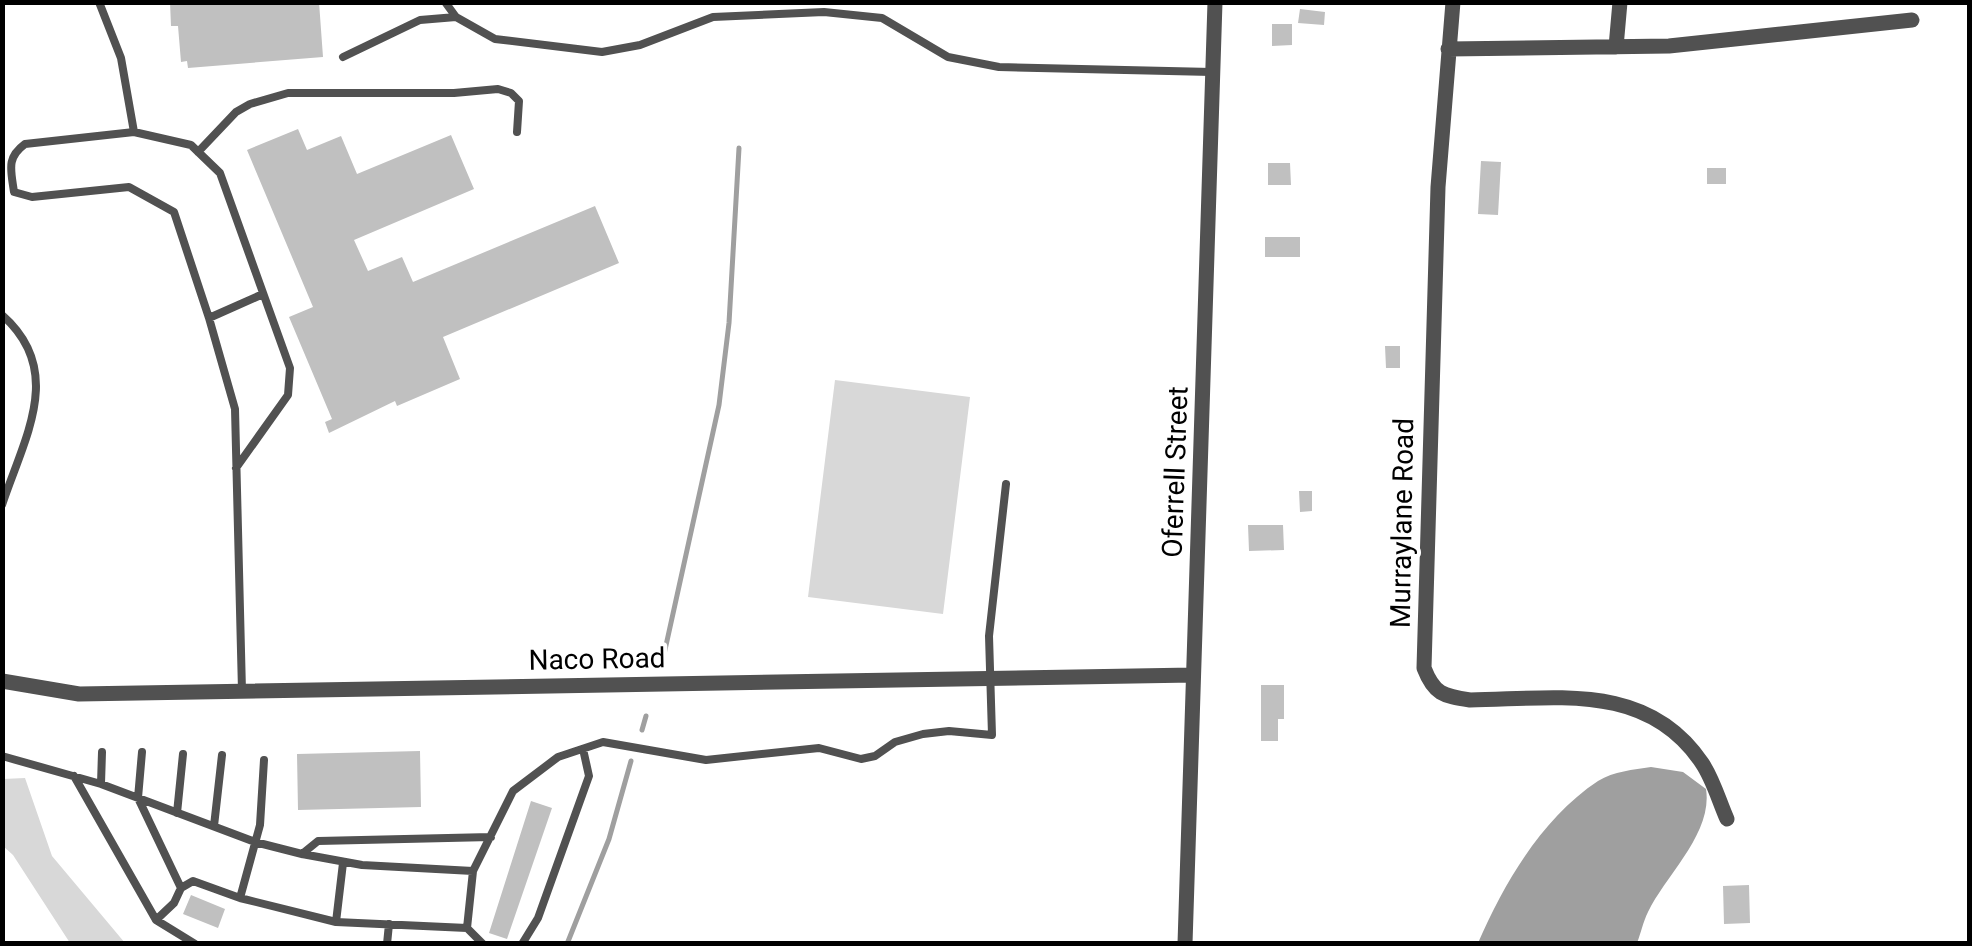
<svg xmlns="http://www.w3.org/2000/svg" width="1972" height="946" font-family="Roboto,sans-serif">
  <style>
    .green { fill: #d8d8d8 }
    .water { fill: #9f9f9f }
    .lines { fill: none; stroke-linecap: round; stroke-linejoin: round }
    .stream { stroke: #9f9f9f; stroke-width: 5 }
    .building { fill: #c0c0c0 }
    .lane { stroke: #515151; stroke-width: 8 }
    .street { stroke: #515151; stroke-width: 15 }
    .labels { text-anchor: middle; dominant-baseline: central; stroke-width: 8; stroke-linejoin: round; paint-order: stroke }
    .street-label { font-size: 28px; fill: #000; stroke: #fff }
  </style>
  <rect width="100%" height="100%" fill="#fff"/>
  <path class="green" d="M835,380L970,397L943,614L808,597Z
    M25,778L52,856L125,943H70L13,855L3,846V779Z"/>
  <path class="water" d="M1651,767L1683,772L1706,789C1713,833 1666,875 1648,912C1643,922 1641,933 1637,943H1478C1504,883 1542,818 1598,781C1614,771 1633,770 1651,767Z"/>
  <g class="lines">
    <path class="stream" d="M663,659L719,405L729,323L739,148
      M642,730L646,716
      M567,944L609,839L631,761"/>
  </g>
  <path class="building" d="M170,2H319L323,57L188,68L187,61L181,62L178,26H171Z
    M1300,9L1325,12L1324,25L1298,23Z
    M1272,24H1292V45L1272,46Z
    M298,129L307,150L341,136L357,174L451,135L474,189L354,240L368,271L402,257L413,282L595,206L619,263L443,337L460,379L397,406L395,401L329,433L325,422L332,419L289,317L313,307L247,150Z
    M1481,161L1501,162L1498,215L1478,214Z
    M1268,163H1290L1291,185H1268Z
    M1707,168H1726V184H1707Z
    M1265,237H1300V257H1265Z
    M1385,346H1400V368H1386Z
    M1299,491H1312V511L1300,512Z
    M1248,525H1283L1284,550L1249,551Z
    M1261,685H1284V719H1278V741H1261Z
    M420,751L421,807L298,810L297,754Z
    M531,801L552,808L507,939L489,933Z
    M1749,885L1750,923L1724,924L1723,886Z
    M191,895L225,909L218,928L183,914Z"/>
  <g class="lines">
    <path class="lane" d="M99,2L121,58L134,132
      M445,2L456,17L495,39L602,52L640,45L713,17L824,12L882,18L948,57L999,67L1212,72
      M343,57L420,20L456,17
      M198,152L236,112L250,104L288,93H454L498,89L511,93L519,101L517,132
      M2,315C66,371 24,438 2,505
      M209,318L263,294
      M236,468L288,395L290,368L220,173L191,145L134,132L25,144C6,158 11,170 14,192L32,197L129,187L174,212L209,318L235,409L242,691
      M142,752L138,798L181,888L193,881L240,898
      M2,756L101,784L255,842L302,854L362,865L473,871L513,791L558,757L603,742L706,760L819,748L861,759L875,756L895,742L923,734L949,731L992,735L989,636L1006,484
      M264,760L260,825L240,898L336,922L467,928L473,871
      M74,776L156,920L195,944
      M101,784L102,752
      M177,813L183,754
      M214,826L222,755
      M302,854L318,841L491,837
      M156,920L174,903L181,888
      M336,922L343,863
      M467,928L483,944
      M387,944L389,924
      M522,944L538,918L589,776L583,749"/>
    <path class="street" d="M1453,2L1438,187L1424,668C1434,694 1443,696 1470,700C1555,699 1647,681 1702,763C1713,779 1719,801 1727,819
      M1616,47L1620,2
      M1448,49L1669,46L1912,20
      M2,681L79,694L1193,675
      M1185,944L1215,2"/>
  </g>
  <g class="labels">
    <g class="street-label">
      <text transform="translate(1175 472) rotate(-88)">Oferrell Street</text>
      <text transform="translate(1402 523) rotate(-89)">Murraylane Road</text>
      <text transform="translate(597 659) rotate(-1)">Naco Road</text>
    </g>
  </g>
  <rect width="1972" height="946" fill="none" stroke="#000000" stroke-width="10"/>
</svg>
